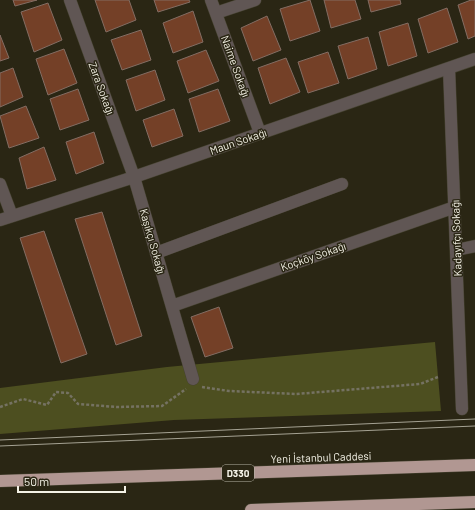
<svg xmlns="http://www.w3.org/2000/svg" width="475" height="510" font-family="Barlow,sans-serif">
  <style>
    .green { fill: #4d4f20 }
    .building { fill: #744027; stroke: #836d63 }
    .lines { fill: none; stroke-linecap: round; stroke-linejoin: round }
    .street-casing { stroke: #464331; stroke-width: 13 }
    .highway-casing { stroke: #464331; stroke-width: 13 }
    .path { stroke: #757262; stroke-width: 2.5; stroke-dasharray: 3 2; stroke-linecap: butt }
    .street { stroke: #605654; stroke-width: 12 }
    .highway { stroke: #b19792; stroke-width: 12 }
    .tram { stroke: #a5a293; stroke-width: 1 }
    .labels { text-anchor: middle; dominant-baseline: central; stroke-width: 3; stroke-linejoin: round; paint-order: stroke }
    .shield { fill: #2a2614; stroke: #b7b5a7; stroke-width: 1 }
    .shield-label { font-size: 10px; font-weight: bold; fill: #f4f2e6 }
    .street-label { font-size: 11px; fill: #f4f2e6; stroke: #2a2614 }
  </style>
  <rect width="100%" height="100%" fill="#2a2614"/>
  <path class="green" d="M435,342L441,411L174,420L0,434V388L167,367Z"/>
  <path class="building" d="M13,0H37L15,6Z
    M95,0H129L136,20L106,32Z
    M154,0H189L190,2L158,12Z
    M310,0L320,31L290,41L280,9Z
    M324,0H355L361,19L331,28Z
    M368,0H400L401,4L371,12Z
    M471,0H475V36L468,39L458,5Z
    M48,3L62,40L34,52L21,12Z
    M447,8L458,42L428,53L418,19Z
    M193,11L203,42L173,53L163,23Z
    M267,16L281,50L253,61L241,28Z
    M408,23L417,56L388,66L379,32Z
    M141,30L151,60L122,70L111,40Z
    M0,35L9,58L0,61Z
    M368,37L377,69L348,79L338,46Z
    M64,49L77,83L48,95L36,59Z
    M206,50L219,81L188,93L177,61Z
    M328,52L339,83L308,93L298,62Z
    M286,58L300,92L270,104L258,68Z
    M13,68L23,97L0,107V73Z
    M155,70L165,100L136,111L126,80Z
    M78,89L89,120L60,130L50,99Z
    M218,89L230,121L199,132L189,99Z
    M26,106L39,138L9,148L0,116Z
    M174,109L183,136L152,147L143,120Z
    M94,132L104,163L76,174L66,142Z
    M44,147L56,180L27,189L19,158Z
    M102,212L142,336L116,345L75,219Z
    M44,231L87,354L61,363L20,238Z
    M219,307L233,348L205,357L191,317Z"/>
  <g class="lines">
    <g class="street-casing">
      <path id="street" d="M70,0L134,177L193,379
        M211,0L260,133
        M216,13L255,0
        M449,68L462,409
        M0,184L12,216
        M0,220L134,177L475,59
        M456,250L475,246
        M156,253L342,184
        M172,306L455,207"/>
    </g>
    <g class="highway-casing">
      <path id="highway" d="M0,481L475,465
        M251,510L475,502"/>
    </g>
    <path class="path" d="M202,387L229,391L296,394L420,384L438,377
      M0,407L23,399L47,405L56,392L68,393L78,404L117,407L162,406L186,389"/>
    <use href="#street" class="street"/>
    <use href="#highway" class="highway"/>
    <path class="tram" d="M0,440L475,419
      M0,446L475,426"/>
  </g>
  <g class="labels">
    <rect class="shield" x="222" y="465" width="32" height="16" rx="3"/>
    <g class="shield-label">
      <text x="238" y="473">D330</text>
    </g>
    <g class="street-label">
      <text transform="translate(236 66) rotate(70)">Naime Sokağı</text>
      <text transform="translate(102 88) rotate(70)">Zara Sokağı</text>
      <text transform="translate(238 141) rotate(-19)">Maun Sokağı</text>
      <text transform="translate(456 238) rotate(-92)">Kadayıfçı Sokağı</text>
      <text transform="translate(153 241) rotate(74)">Kaşıkçı Sokağı</text>
      <text transform="translate(313 256) rotate(-19)">Koçköy Sokağı</text>
      <text transform="translate(321 457) rotate(-2)">Yeni İstanbul Caddesi</text>
    </g>
  </g>
  <path d="M18 486v6h107v-6" fill="none" stroke="#f4f2e6" stroke-width="2"/>
  <text x="24" y="486" font-size="12" fill="#f4f2e6" stroke="#2a2614" stroke-width="3" paint-order="stroke">50 m</text>
</svg>
